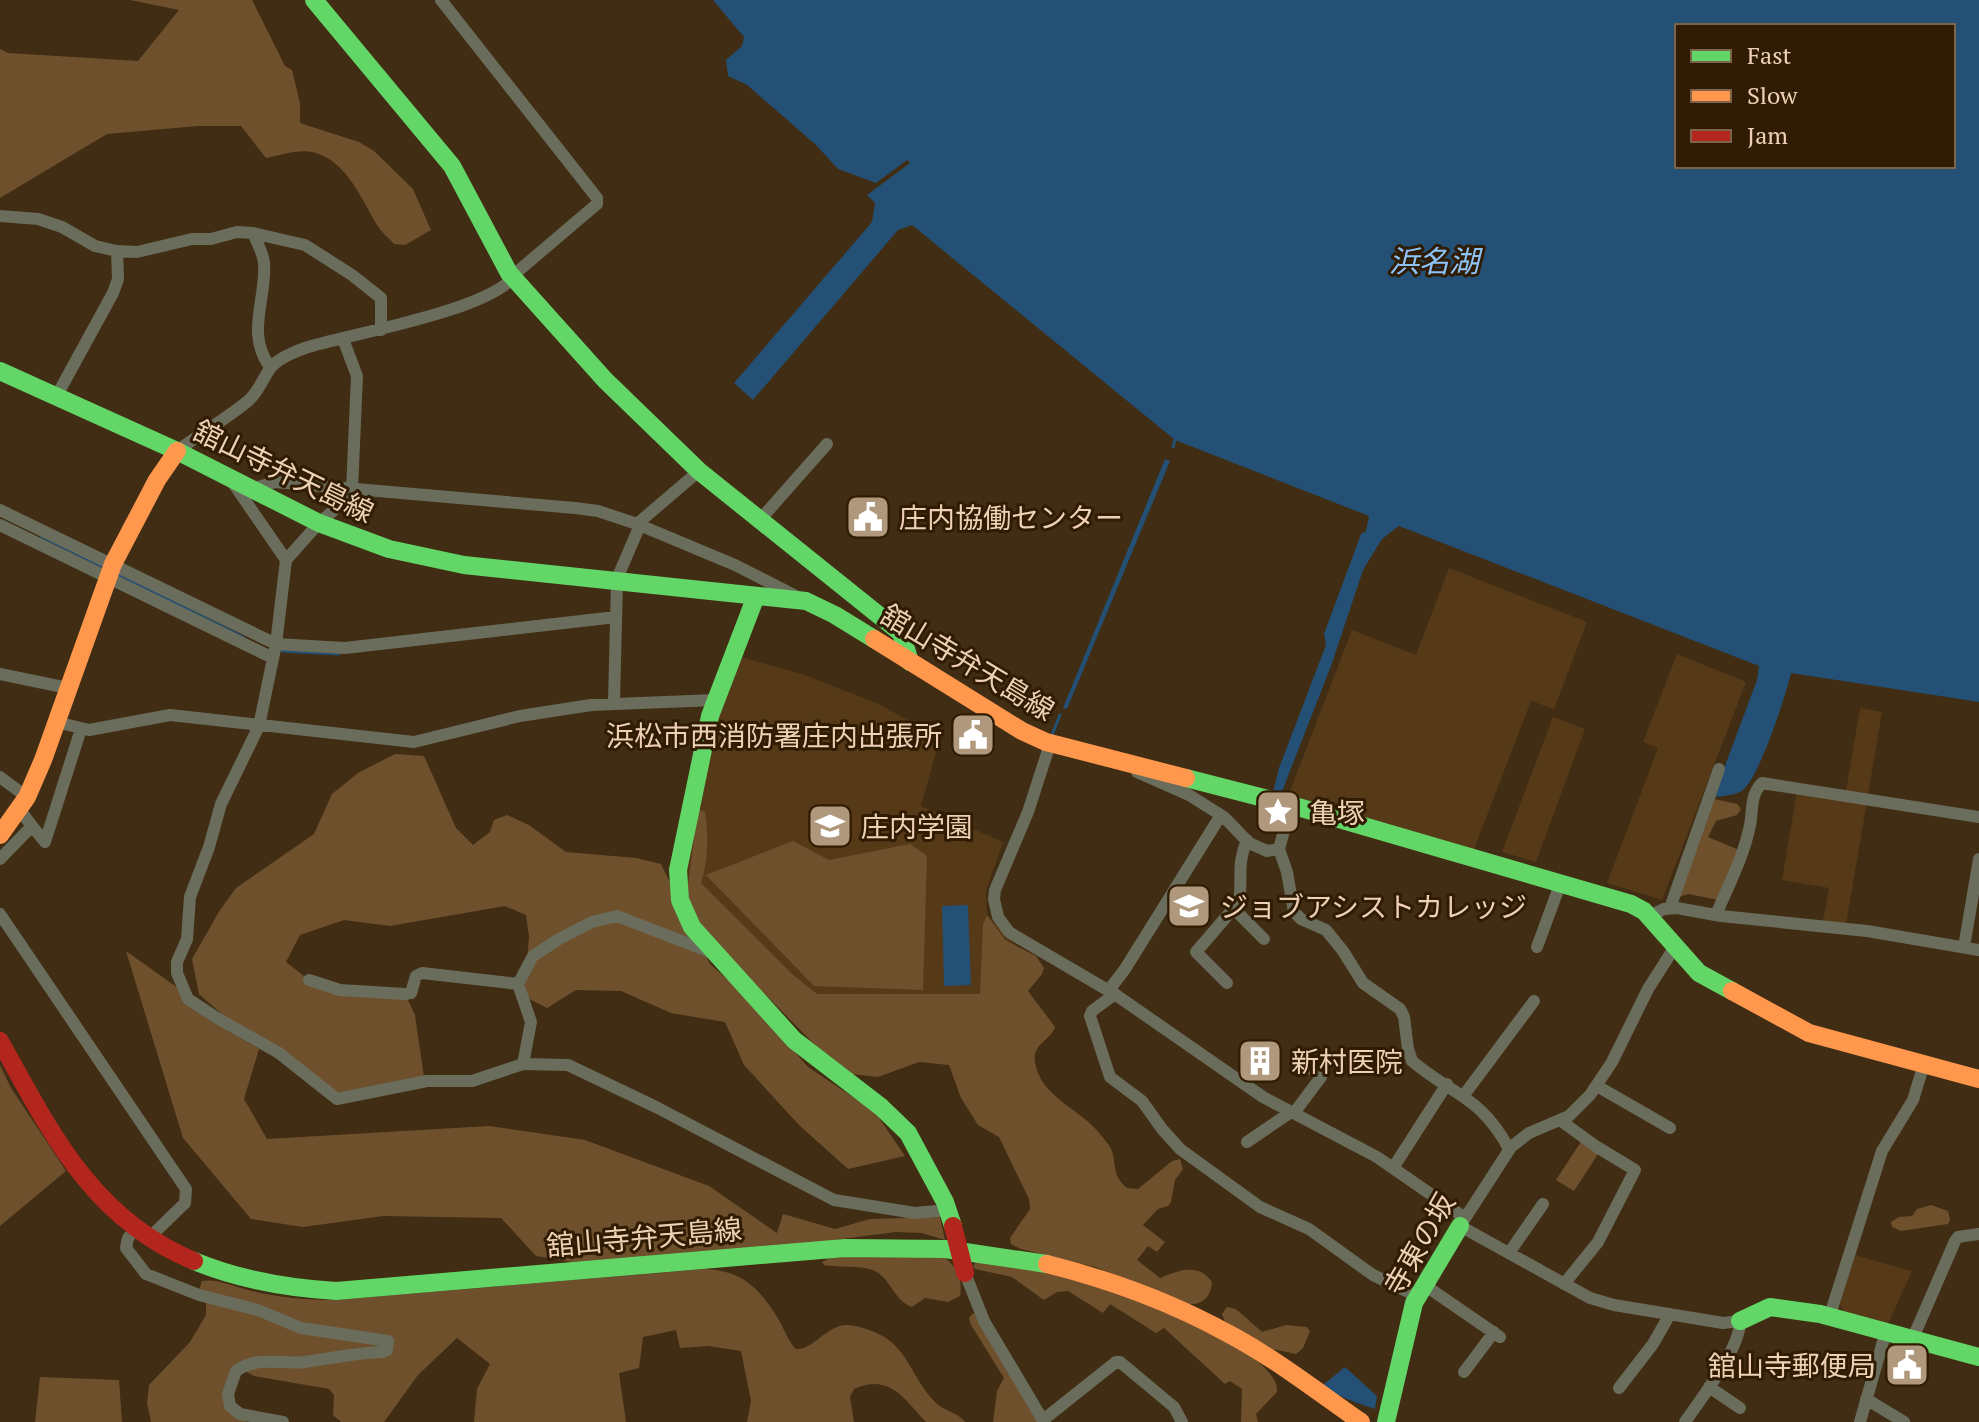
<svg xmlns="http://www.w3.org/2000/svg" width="1979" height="1422" font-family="'PT Serif','Noto Sans JP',serif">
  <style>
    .built { fill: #563917 }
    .green { fill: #6f502d }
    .water { fill: #235074; fill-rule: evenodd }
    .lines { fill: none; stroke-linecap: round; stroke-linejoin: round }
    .stream { stroke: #235074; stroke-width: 3 }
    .street { stroke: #6a6d5b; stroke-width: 12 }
    .fast { stroke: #63d668; stroke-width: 18 }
    .slow { stroke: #ff974d; stroke-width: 18 }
    .jam { stroke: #b3261e; stroke-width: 18 }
    .jam-bridge { stroke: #b3261e; stroke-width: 18 }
    .labels { text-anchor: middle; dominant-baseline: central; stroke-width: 6; stroke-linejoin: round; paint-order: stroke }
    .street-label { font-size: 28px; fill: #edd1b5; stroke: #301b03 }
    .poi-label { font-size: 28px; fill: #edd1b5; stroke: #301b03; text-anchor: start }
    .water-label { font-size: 30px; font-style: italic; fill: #8cc4fa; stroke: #301b03 }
  </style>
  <rect width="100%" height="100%" fill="#402d13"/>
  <path class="built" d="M1449,568L1587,622L1554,709L1531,701L1474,849L1288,796L1352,630L1416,655Z
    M1677,654L1746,682L1662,900L1607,883L1658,748L1643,742Z
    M737,656L802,674L879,704L940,738L921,806L1003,842L986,891L987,915L1015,945L1002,997L831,1012L735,966L683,879L715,729Z
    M1860,708L1882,712L1868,795L1846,791Z
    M1553,717L1585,729L1536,862L1502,852Z
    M1797,791L1867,802L1846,924L1823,922L1829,888L1782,880Z
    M1855,1255L1912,1271L1888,1324L1843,1311L1840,1304Z"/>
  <path class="green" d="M130,0H252L285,66L292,70L300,103V123L359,142L374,151L413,189L431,230L405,245L394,244C389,238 381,232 377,225C362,200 347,162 316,153C301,148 281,155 266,158L241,126H198L107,134L0,198V49L8,53L138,61L179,10Z
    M395,754L424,756L456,828L473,845L490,832L494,820L507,815L529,825L566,852L636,858L661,864L710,964L744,994L808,1067L875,1112L905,1156L848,1169L799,1125L744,1065L725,1022L671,1013L621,991L576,990L547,1008L524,996L529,936L526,915L505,906L390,926L344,920L300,935L286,962L309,980L405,994L415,1015L424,1077L331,1096L240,1030L199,994L192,959L220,910L236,888L314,834L332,794L358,773Z
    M1715,799L1737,804L1741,809L1737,815L1716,821L1708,837L1739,850L1719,900L1688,894L1679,897L1712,801Z
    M698,809L705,812C709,836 708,861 701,883L792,974L817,994H980L983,925L987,915L1005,940L1036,956L1044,968L1042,974L1028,991L1055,1027C1050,1041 1032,1044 1035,1062C1040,1097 1081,1109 1100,1134C1105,1140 1112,1148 1113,1155C1116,1170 1114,1177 1127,1188L1138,1189L1172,1161L1180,1159L1183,1169L1175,1180L1171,1202L1168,1206L1158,1209L1143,1225L1165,1242L1157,1252L1148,1246L1137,1260L1160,1278C1178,1270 1199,1263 1212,1282C1211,1296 1204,1305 1189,1304L1095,1267L1021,1249L1011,1244L1010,1238L1030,1209L1029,1199L999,1137L978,1125L961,1098L949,1065L919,1062L878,1077L853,1074L816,1046L693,921L686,900Z
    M793,841L829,860L910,844L927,856L923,990L814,986L706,875Z
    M126,951L175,986L209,1020L259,1049L244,1099L267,1139L489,1126L585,1140L709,1186L777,1233L783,1214L835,1229L870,1219L940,1217L945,1240L922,1233L896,1232L764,1249L572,1262L536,1256L501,1218L383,1216L303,1227L251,1219L183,1138Z
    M0,1065L11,1088L66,1171L0,1226Z
    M1582,1140L1600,1151L1574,1191L1556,1180Z
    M1931,1205L1948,1211L1950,1220L1948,1224L1901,1231L1892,1227L1891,1222L1899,1217L1912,1216L1917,1209Z
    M870,1255L945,1258C957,1267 963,1281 960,1296L948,1302L925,1298L912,1307C894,1301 892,1280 875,1271C863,1265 839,1268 824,1265L822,1262L830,1258Z
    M978,1260C1008,1265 1039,1268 1069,1277C1106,1287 1282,1348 1277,1392L1256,1414L1258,1422H1241L1242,1389L1230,1381L1225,1384L1164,1328L1156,1333L1110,1304L1103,1313L1068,1291L1057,1292L1044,1300L1012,1277L975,1269L973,1266Z
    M706,1269C744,1271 761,1290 780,1322C785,1331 788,1341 796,1349C812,1351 825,1327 845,1325C854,1325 861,1327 869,1330C909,1343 909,1376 935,1402C944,1412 957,1411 965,1422H926C904,1399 890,1373 854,1389L850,1397L854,1422H747L751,1401L741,1351L708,1346L680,1348L676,1330L643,1337L639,1368L619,1373L626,1422H474L477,1389L490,1364L457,1338L418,1375L384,1422H341L333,1415L334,1395L329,1389L254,1376L241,1369L225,1394L246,1419V1422H151L147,1403L149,1385L190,1342L206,1315V1302L199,1290L202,1281C219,1278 236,1288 252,1291C280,1298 308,1300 336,1300Z
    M1227,1307L1236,1309L1262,1332L1286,1325L1307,1327L1310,1331L1303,1348L1296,1354L1268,1348L1225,1322L1222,1314Z
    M973,1313L976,1315L1039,1422H993L997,1391L1004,1378L971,1325L969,1318Z
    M40,1377L119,1380L122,1422H35Z"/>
  <path class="water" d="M713,0H1979V702L1791,673C1787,692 1757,786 1740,792C1734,795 1723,796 1716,797L1714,795L1757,680L1759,666L1399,526L1382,539L1363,570L1331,666L1281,794L1273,792L1279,768L1326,645L1324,634L1361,534L1366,531L1369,516L1175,440L912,225L898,230L753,400L734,383L872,222L875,203L867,195L910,163L907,160L876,183L838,169L816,145L747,85L728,76L726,60L742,46L744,37ZM1677,26H1953V166H1677Z
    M1165,459L1170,461L1067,709L1063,708Z
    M968,905L971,985L944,986L942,906Z
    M1345,1367L1377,1396L1375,1409C1355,1402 1340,1398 1323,1385Z"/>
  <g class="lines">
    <path class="stream" d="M1173,447L1175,440
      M42,537L103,567
      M117,574L243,637
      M282,651L339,654
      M1052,735L1060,715"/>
    <path class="street" d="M0,216L38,219L62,227L95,246L117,251L137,252L192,239H211L237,232L253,233L305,245L352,275L381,298V330
      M253,233C257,242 263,253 264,263C267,299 245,333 270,367
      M343,339L357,376L352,490L348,498L319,523L286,560L276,644L259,726L221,804L209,847L190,897L187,939L177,962V973L188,999L217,1018L279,1053L337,1099L427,1081H472L523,1064L568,1065L656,1107L834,1200L915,1213L948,1210
      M56,397L113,293L118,279L117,251
      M177,451C200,434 226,419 248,401C258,392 262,381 269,370C275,360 294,352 305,348C348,334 497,310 517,272L597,204V198L441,0
      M231,480L286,560
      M252,489L275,482L575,508L598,511L637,524L699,471
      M0,510L276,644L345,648L616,617
      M759,521L827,444
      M637,524L735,565L798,597
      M0,525L273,658
      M616,581L640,525
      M0,674L68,688
      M614,702L617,581
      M56,722L89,730L170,715L414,742L520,716L591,705L715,700
      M1050,744L1028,812L995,890L994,899L998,917L1009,932L1017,937L1116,995L1263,1097L1377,1157L1465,1218
      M1137,772L1189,795L1224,817L1249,843L1267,851L1279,849
      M0,777L27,797
      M1291,805L1279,849L1287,872L1294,912L1301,919L1326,930L1343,951L1363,983L1400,1009L1404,1017L1408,1049L1412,1061C1452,1095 1481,1096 1509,1149
      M32,826L45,842L81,729
      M0,859L32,826L19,809
      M1670,908L1719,769
      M1234,909L1264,939
      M0,914L186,1189L185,1203L150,1237
      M1716,915C1728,886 1744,856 1750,825C1753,810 1750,795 1762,783L1979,817
      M1649,916L1664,909L1677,908L1721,916L1867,931L1979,950
      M1676,945L1648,989L1612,1062L1590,1095L1569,1116L1529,1133L1511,1147L1460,1226L1590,1298L1614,1305L1723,1323L1740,1321C1741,1347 1701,1399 1685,1422
      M1537,947L1561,882
      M1964,947L1979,859
      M309,980L340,990L405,994L411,993L416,976L422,973L518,984
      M1227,983L1196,952L1239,902C1243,878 1236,866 1247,840
      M1109,990L1125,969L1221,815
      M1115,994L1092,1011L1090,1016L1110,1077L1142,1101L1162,1129L1180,1149L1260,1207L1309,1229L1373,1275L1417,1296
      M523,1064L531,1022L518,984L533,956L559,939L592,922L617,916L710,952
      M1597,1086L1670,1128
      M1464,1095L1534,1001
      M1294,1113L1321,1077L1318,1072L1299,1063
      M1561,1121L1597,1147L1635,1170L1598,1242L1564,1284
      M1247,1142L1291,1112
      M1393,1168L1447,1084
      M136,1228L128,1238L126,1248L146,1274L199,1295L258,1310L301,1328L388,1341L387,1350L383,1352C356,1353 332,1358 305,1362C281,1365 258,1355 236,1371L228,1394L230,1406L240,1414L283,1422
      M1509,1253L1543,1204
      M965,1273L984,1321L1044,1422
      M1423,1284L1500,1337
      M1830,1315L1882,1151L1913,1100L1924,1064
      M1913,1338L1955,1241L1958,1237L1979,1234
      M1464,1372L1494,1332
      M1709,1387L1740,1408
      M1619,1388L1653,1344L1670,1314
      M1866,1399L1904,1422
      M1043,1420L1116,1362H1120L1174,1407L1182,1422
      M1860,1422L1886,1331"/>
    <path class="fast" d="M314,0L452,166L509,273L605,380L699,471L901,633L910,662
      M0,371L177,451L319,523L389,549L464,565L806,601L835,615L874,639
      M756,596L710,716L678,870L680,900L692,927L794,1040L881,1107L908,1133L945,1202L953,1226
      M1186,778L1291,805L1631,904L1644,911L1699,973L1732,991
      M194,1261C240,1280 286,1288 336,1291L845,1248L945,1249L1047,1264
      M1740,1321L1770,1307L1820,1314L1979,1357
      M1386,1422L1414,1303L1460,1226"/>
    <path class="slow" d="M874,639L1022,731L1046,742L1186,778
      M0,835L27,797L43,760L113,564L157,480L177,451
      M1732,991L1809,1033L1979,1079
      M1047,1264C1111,1280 1171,1302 1229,1334C1276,1359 1318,1392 1361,1422"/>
    <path class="jam" d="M0,1041C50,1131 92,1219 194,1261"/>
    <path class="jam-bridge" d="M953,1226L965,1273"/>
  </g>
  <defs>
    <g id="civic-square" transform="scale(2.3)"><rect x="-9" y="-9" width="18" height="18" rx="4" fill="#b0987c" stroke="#301b03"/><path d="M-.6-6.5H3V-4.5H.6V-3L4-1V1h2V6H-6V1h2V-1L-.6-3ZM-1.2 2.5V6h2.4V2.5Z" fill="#fff"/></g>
    <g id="sight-square" transform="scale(2.3)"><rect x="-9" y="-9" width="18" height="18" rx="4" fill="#b0987c" stroke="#301b03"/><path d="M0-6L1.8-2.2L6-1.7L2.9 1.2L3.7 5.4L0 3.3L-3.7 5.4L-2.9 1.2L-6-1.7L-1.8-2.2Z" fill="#fff"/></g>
    <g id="school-square" transform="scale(2.3)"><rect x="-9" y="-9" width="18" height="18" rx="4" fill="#b0987c" stroke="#301b03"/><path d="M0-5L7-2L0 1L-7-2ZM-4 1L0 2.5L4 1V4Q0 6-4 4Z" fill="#fff"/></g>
    <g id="university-square" transform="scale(2.3)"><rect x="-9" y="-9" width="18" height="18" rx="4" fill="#b0987c" stroke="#301b03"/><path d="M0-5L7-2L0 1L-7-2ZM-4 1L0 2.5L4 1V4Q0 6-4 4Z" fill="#fff"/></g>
    <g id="building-square" transform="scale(2.3)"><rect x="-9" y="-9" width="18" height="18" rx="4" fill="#b0987c" stroke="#301b03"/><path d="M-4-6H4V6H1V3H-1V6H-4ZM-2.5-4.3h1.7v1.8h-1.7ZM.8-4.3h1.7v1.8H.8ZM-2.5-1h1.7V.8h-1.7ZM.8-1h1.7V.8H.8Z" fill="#fff"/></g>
  </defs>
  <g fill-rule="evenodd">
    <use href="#civic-square" x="868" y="517"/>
    <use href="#civic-square" x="973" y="735"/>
    <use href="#sight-square" x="1278" y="812"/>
    <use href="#school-square" x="830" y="826"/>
    <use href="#university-square" x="1189" y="906"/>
    <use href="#building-square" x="1260" y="1061"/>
    <use href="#civic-square" x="1907" y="1365"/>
  </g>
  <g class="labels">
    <g class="street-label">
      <text transform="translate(284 471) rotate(26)">舘山寺弁天島線</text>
      <text transform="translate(968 662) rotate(31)">舘山寺弁天島線</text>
      <text transform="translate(644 1237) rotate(-5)">舘山寺弁天島線</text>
      <text transform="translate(1419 1244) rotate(-60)">寺東の坂</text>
    </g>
    <g class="poi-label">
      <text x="899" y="517">庄内協働センター</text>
      <text x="942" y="735" text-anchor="end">浜松市西消防署庄内出張所</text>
      <text x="1309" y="812">亀塚</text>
      <text x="861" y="826">庄内学園</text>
      <text x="1220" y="906">ジョブアシストカレッジ</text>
      <text x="1291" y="1061">新村医院</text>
      <text x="1876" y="1365" text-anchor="end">舘山寺郵便局</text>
    </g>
    <g class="water-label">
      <text x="1434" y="261">浜名湖</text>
    </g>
  </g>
  <rect x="1675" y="24" width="280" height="144" fill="#301b03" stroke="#7c644a" stroke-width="2"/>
  <rect x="1691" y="50" width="40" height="12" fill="#63d668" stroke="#7c644a" stroke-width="2"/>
  <text x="1747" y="64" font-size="24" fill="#edd1b5">Fast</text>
  <rect x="1691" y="90" width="40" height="12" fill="#ff974d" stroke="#7c644a" stroke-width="2"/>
  <text x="1747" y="104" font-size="24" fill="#edd1b5">Slow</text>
  <rect x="1691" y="130" width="40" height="12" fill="#b3261e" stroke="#7c644a" stroke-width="2"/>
  <text x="1747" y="144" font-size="24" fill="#edd1b5">Jam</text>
</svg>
